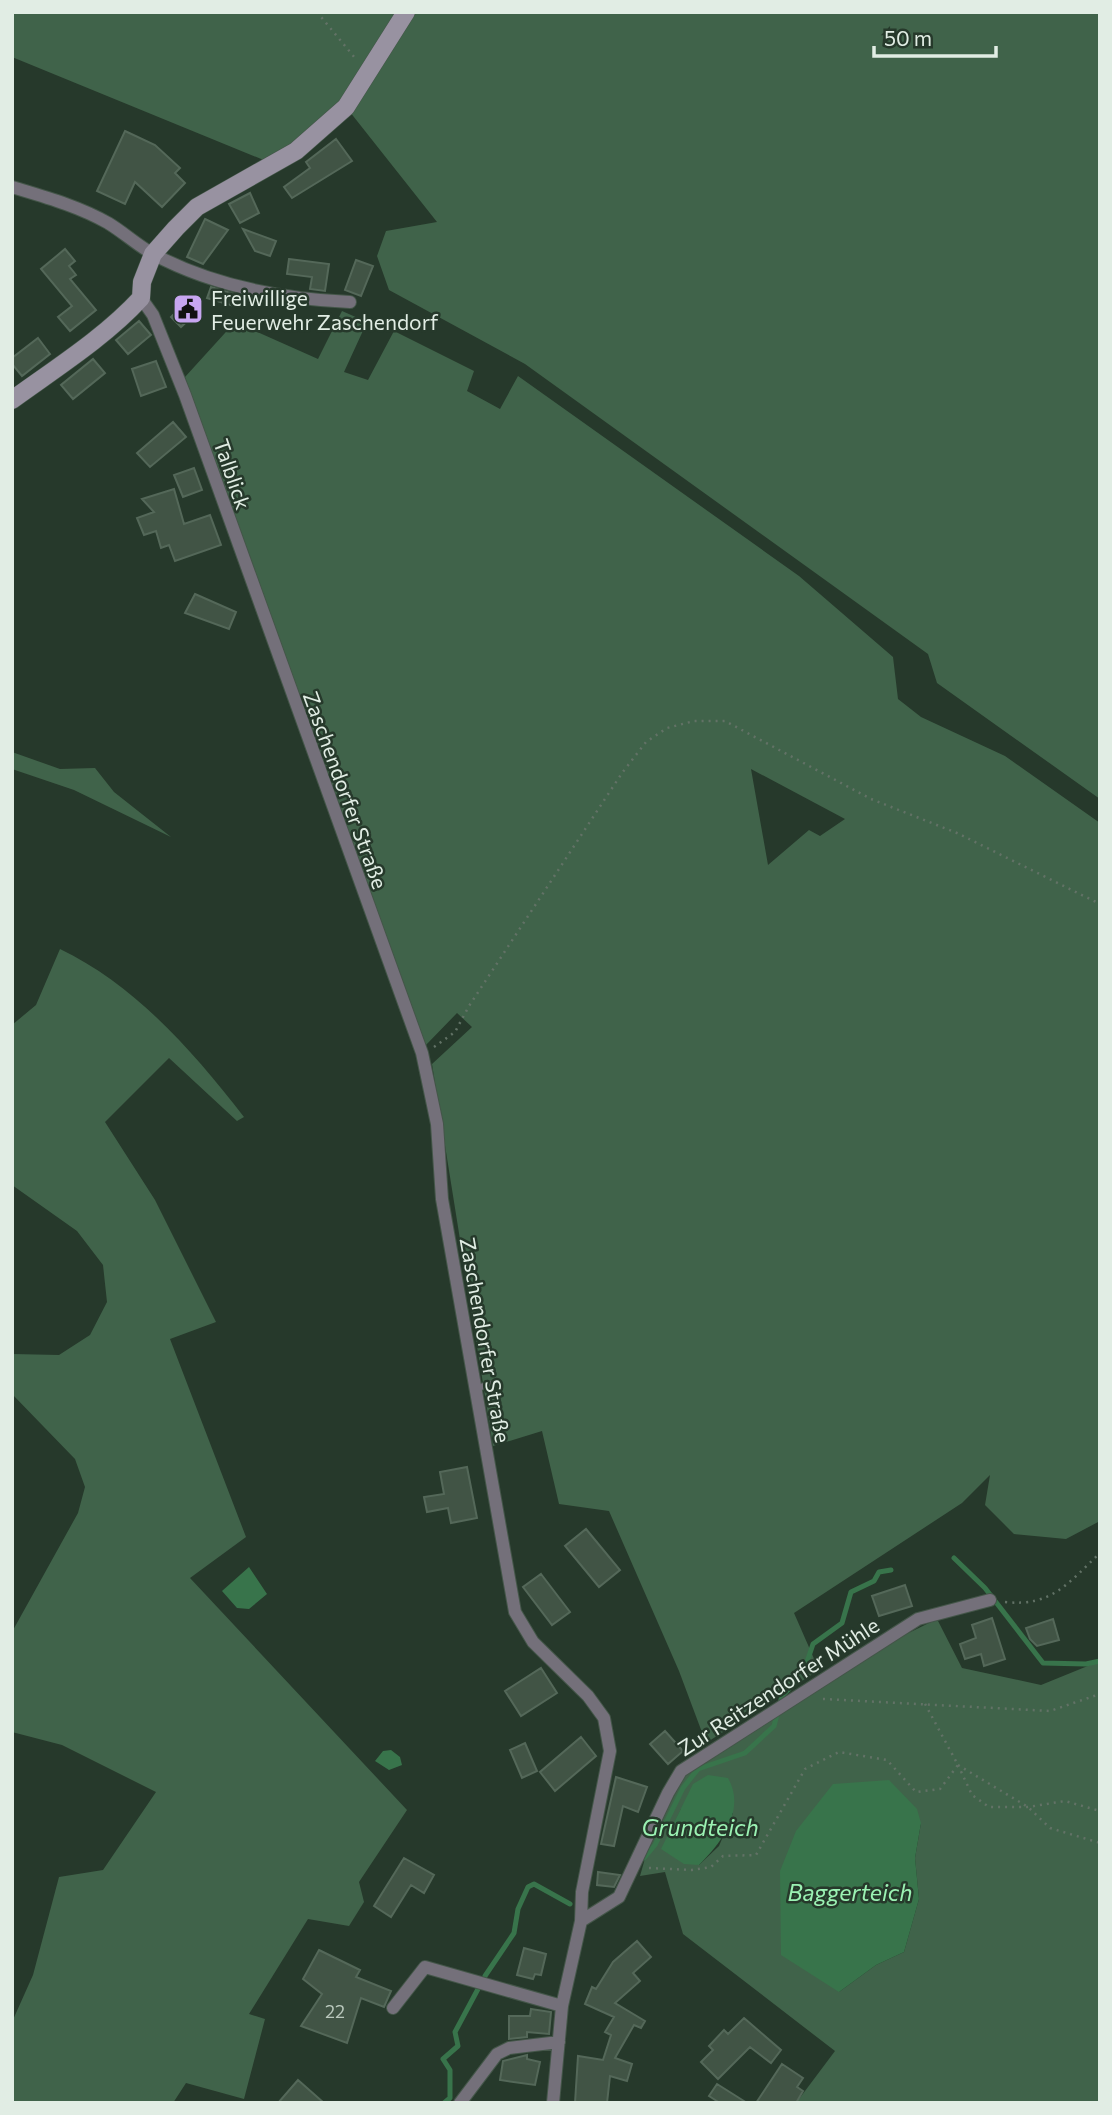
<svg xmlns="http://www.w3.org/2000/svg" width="1112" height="2115" font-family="Commissioner,sans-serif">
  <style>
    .green { fill: #40634a; fill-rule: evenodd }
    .water { fill: #38744b }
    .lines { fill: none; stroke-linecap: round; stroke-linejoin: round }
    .stream { stroke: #38744b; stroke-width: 5 }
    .building { fill: #415445; stroke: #546859; stroke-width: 2 }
    .lane-casing { stroke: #445649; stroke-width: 8 }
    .street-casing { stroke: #445649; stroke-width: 14 }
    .secondary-casing { stroke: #445649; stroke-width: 19 }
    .path { stroke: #627266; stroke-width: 2.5; stroke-dasharray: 2 5; stroke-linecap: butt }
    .lane { stroke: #74707a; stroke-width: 6 }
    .street { stroke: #74707a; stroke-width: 12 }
    .secondary { stroke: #9892a1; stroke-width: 18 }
    .labels { text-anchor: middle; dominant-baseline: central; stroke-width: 5; stroke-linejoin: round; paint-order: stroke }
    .number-label { font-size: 18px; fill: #b9c7bc }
    .poi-label { font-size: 21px; fill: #e1ede4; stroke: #26392b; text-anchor: start }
    .street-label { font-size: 21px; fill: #e1ede4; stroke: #26392b }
    .water-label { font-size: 23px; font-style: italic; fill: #9bf2b3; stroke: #26392b }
  </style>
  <rect width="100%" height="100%" fill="#26392b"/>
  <path class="green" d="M12,12H400L342,102L291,146L266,161L12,57Z
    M406,12H1100V799L937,683L928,654L525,364L389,290L377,256L386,231L437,222L346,107Z
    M342,311L367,322L344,372L368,380L394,331L474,371L467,391L500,409L518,376L799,576L893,657L898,699L921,717L1005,756L1100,823V1521L1066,1539L1014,1534L985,1505L990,1475L962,1503L794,1613L819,1670L706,1743L679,1671L609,1511L559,1504L542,1431L493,1446L432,1064L472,1027L457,1013L425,1046L185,377L235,322L318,359ZM751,769L845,819L820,836L809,830L768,865Z
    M12,752L60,769L95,768L114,792L171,837L74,790L12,769Z
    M60,949C135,985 193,1051 244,1117L237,1121L169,1058L105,1122L155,1200L216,1322L170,1339L246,1537L190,1578L407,1810L359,1882L364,1902L349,1926L308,1919L249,2014L265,2019L244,2099L186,2083L173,2103H12V2022L33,1975L59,1877L103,1870L156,1792L62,1745L12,1732V1632L78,1513L85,1487L75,1459L12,1394V1354L59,1355L90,1335L107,1302L103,1265L77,1231L12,1185V1025L36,1005Z
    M937,1619L962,1668L1041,1685L1100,1661V2103H796L835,2051L683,1934L665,1872L640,1876L648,1848L684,1776L718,1749L852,1661ZM681,1809L733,1813L719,1846L699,1865L662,1849ZM921,1823L915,1858L919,1899L904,1952L876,1965L839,1992Z"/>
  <path class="water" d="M249,1567L267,1594L249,1609L237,1608L222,1591Z
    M391,1750L400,1757L402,1765L389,1770L375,1761L383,1751Z
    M708,1775L728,1778C746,1809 722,1843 699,1865L684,1864L661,1849L693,1784Z
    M889,1780L917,1809L921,1823L915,1858L919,1899L904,1952L876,1965L839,1992L781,1955L780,1871L796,1831L833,1784Z"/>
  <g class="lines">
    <path class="stream" d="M954,1558L985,1588L1043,1663L1086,1664L1100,1661
      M644,1858L655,1845L683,1788L698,1769L745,1753L774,1726L782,1696L794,1684L798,1671L805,1668L813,1644L842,1623L851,1592L874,1581L879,1572L891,1570
      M485,1976L514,1933L518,1909L528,1887L534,1884L570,1904
      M444,2103L450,2098V2070L443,2059L458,2046L455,2032L478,1989"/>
  </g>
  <path class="building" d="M125,131L155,145L180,168L175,173L185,183L162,207L135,182L125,204L97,191Z
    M336,139L352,161L292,198L284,187L310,168L306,162Z
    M250,193L259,213L240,223L229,204Z
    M205,219L228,230L203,264L187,257Z
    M243,229L276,241L270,256L255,251Z
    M65,249L75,261L69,266L76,275L70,279L96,310L70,331L58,317L72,306L41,269Z
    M289,259L329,264L325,291L310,289L312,277L287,274Z
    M356,260L373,266L361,296L345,290Z
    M211,287L237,295L234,306L207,298Z
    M185,303L195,314L181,327L171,317Z
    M139,321L151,335L128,354L116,340Z
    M38,338L50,354L22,376L12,364V358Z
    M93,359L105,373L73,399L61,385Z
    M156,361L166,387L141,396L132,369Z
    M173,422L186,437L150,467L137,453Z
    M194,468L202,490L183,497L174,475Z
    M174,489L184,524L210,515L221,545L175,561L169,545L161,548L156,531L144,535L137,518L154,512L142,499Z
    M195,594L236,612L229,629L185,613Z
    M467,1467L477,1518L451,1523L448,1508L427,1512L424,1497L444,1494L440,1472Z
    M586,1529L620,1570L599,1587L565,1546Z
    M541,1574L570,1612L552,1625L523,1587Z
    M905,1585L912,1606L879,1616L872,1596Z
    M992,1618L1005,1659L984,1666L981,1654L965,1659L960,1644L976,1638L972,1625Z
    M1053,1619L1059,1640L1037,1646L1030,1639L1026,1628Z
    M541,1668L557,1693L521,1716L505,1691Z
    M665,1731L683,1751L668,1764L650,1744Z
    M581,1737L596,1756L555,1791L540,1772Z
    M525,1743L537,1771L522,1778L510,1750Z
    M616,1777L647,1787L638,1812L623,1806L614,1846L601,1844Z
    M404,1858L434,1875L424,1893L411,1885L391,1917L374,1906Z
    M598,1872L620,1875L614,1887L597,1885Z
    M637,1941L651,1957L633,1973L640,1981L615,2003L645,2021L641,2028L634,2025L615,2058L632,2064L627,2081L610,2076L607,2103H575L578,2056L603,2060L611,2035L605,2032L614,2017L585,2004L592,1987L596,1989L613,1962Z
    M524,1948L546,1954L541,1975L535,1974L533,1979L517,1975Z
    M319,1950L360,1970L356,1977L391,1991L384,2007L361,1998L347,2043L301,2026L322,1994L303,1979Z
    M531,2009L551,2012L549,2034L527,2032V2037L509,2039V2016H530Z
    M744,2018L781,2050L771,2063L750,2047L718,2079L701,2062L713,2050L709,2046L724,2030L728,2034Z
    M527,2055V2059L540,2062L535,2085L500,2080L503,2061Z
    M782,2064L803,2078L797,2087L803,2091L796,2103H756Z
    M298,2080L324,2103H278Z
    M717,2084L747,2103H720L709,2096Z"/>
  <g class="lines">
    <g class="lane-casing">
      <path id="lane" d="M476,1388L493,1384"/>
    </g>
    <g class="street-casing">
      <path id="street" d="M12,187C45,197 78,206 108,223C123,232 137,245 153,254C213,286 283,299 350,302
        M141,298L153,315L185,395L422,1053L437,1124L442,1199L515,1612L533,1642L588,1696L604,1718L610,1751L582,1892L581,1921L562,2006L553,2103
        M581,1921L619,1897L668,1793L681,1771L918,1619L990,1600
        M393,2008L425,1967L562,2006
        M460,2103L497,2054L509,2048L559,2042"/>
    </g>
    <g class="secondary-casing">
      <path id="secondary" d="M12,400C56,368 104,338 141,298L142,282L153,254L176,228L197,207L296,151L346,107L406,12"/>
    </g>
    <path class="path" d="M317,12L355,58
      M434,1047L455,1032L469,1006L622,773L646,742L667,728L694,721H725L871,799L957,833L1100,904
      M1005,1602C1052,1607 1068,1583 1100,1553
      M823,1699L1050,1711L1100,1694
      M958,1765L972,1795L989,1807H1028L1065,1801L1100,1811
      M958,1765L1028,1807L1050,1828L1100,1843
      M649,1868L692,1870L711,1867L723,1856L756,1855L805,1769L839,1752L887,1760L916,1792L940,1789L958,1765L924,1702"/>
    <use href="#lane" class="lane"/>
    <use href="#street" class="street"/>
    <use href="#secondary" class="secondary"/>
  </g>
  <defs>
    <g id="civic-square" transform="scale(1.575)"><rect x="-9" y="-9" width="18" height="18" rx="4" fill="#c7a6f0" stroke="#26392b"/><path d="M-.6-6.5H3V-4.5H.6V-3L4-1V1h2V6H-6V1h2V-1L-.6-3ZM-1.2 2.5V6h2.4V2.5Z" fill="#111"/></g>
  </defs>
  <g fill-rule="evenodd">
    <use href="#civic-square" x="188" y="309"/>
  </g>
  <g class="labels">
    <g class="number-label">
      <text x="335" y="2011">22</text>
    </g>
    <g class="poi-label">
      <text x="211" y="297">Freiwillige<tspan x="211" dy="24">Feuerwehr Zaschendorf</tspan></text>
    </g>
    <g class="street-label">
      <text transform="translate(233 474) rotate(71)">Talblick</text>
      <text transform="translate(346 790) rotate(70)">Zaschendorfer Straße</text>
      <text transform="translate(486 1340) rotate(80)">Zaschendorfer Straße</text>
      <text transform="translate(778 1686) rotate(-33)">Zur Reitzendorfer Mühle</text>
    </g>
    <g class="water-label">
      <text x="700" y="1827">Grundteich</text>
      <text x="850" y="1892">Baggerteich</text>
    </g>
  </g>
  <rect width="1112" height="2115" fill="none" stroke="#e1ede4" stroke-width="28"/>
  <path d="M874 46v10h122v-10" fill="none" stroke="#e1ede4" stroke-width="3.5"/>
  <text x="884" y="46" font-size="21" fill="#e1ede4" stroke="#26392b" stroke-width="5" paint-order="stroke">50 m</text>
</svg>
